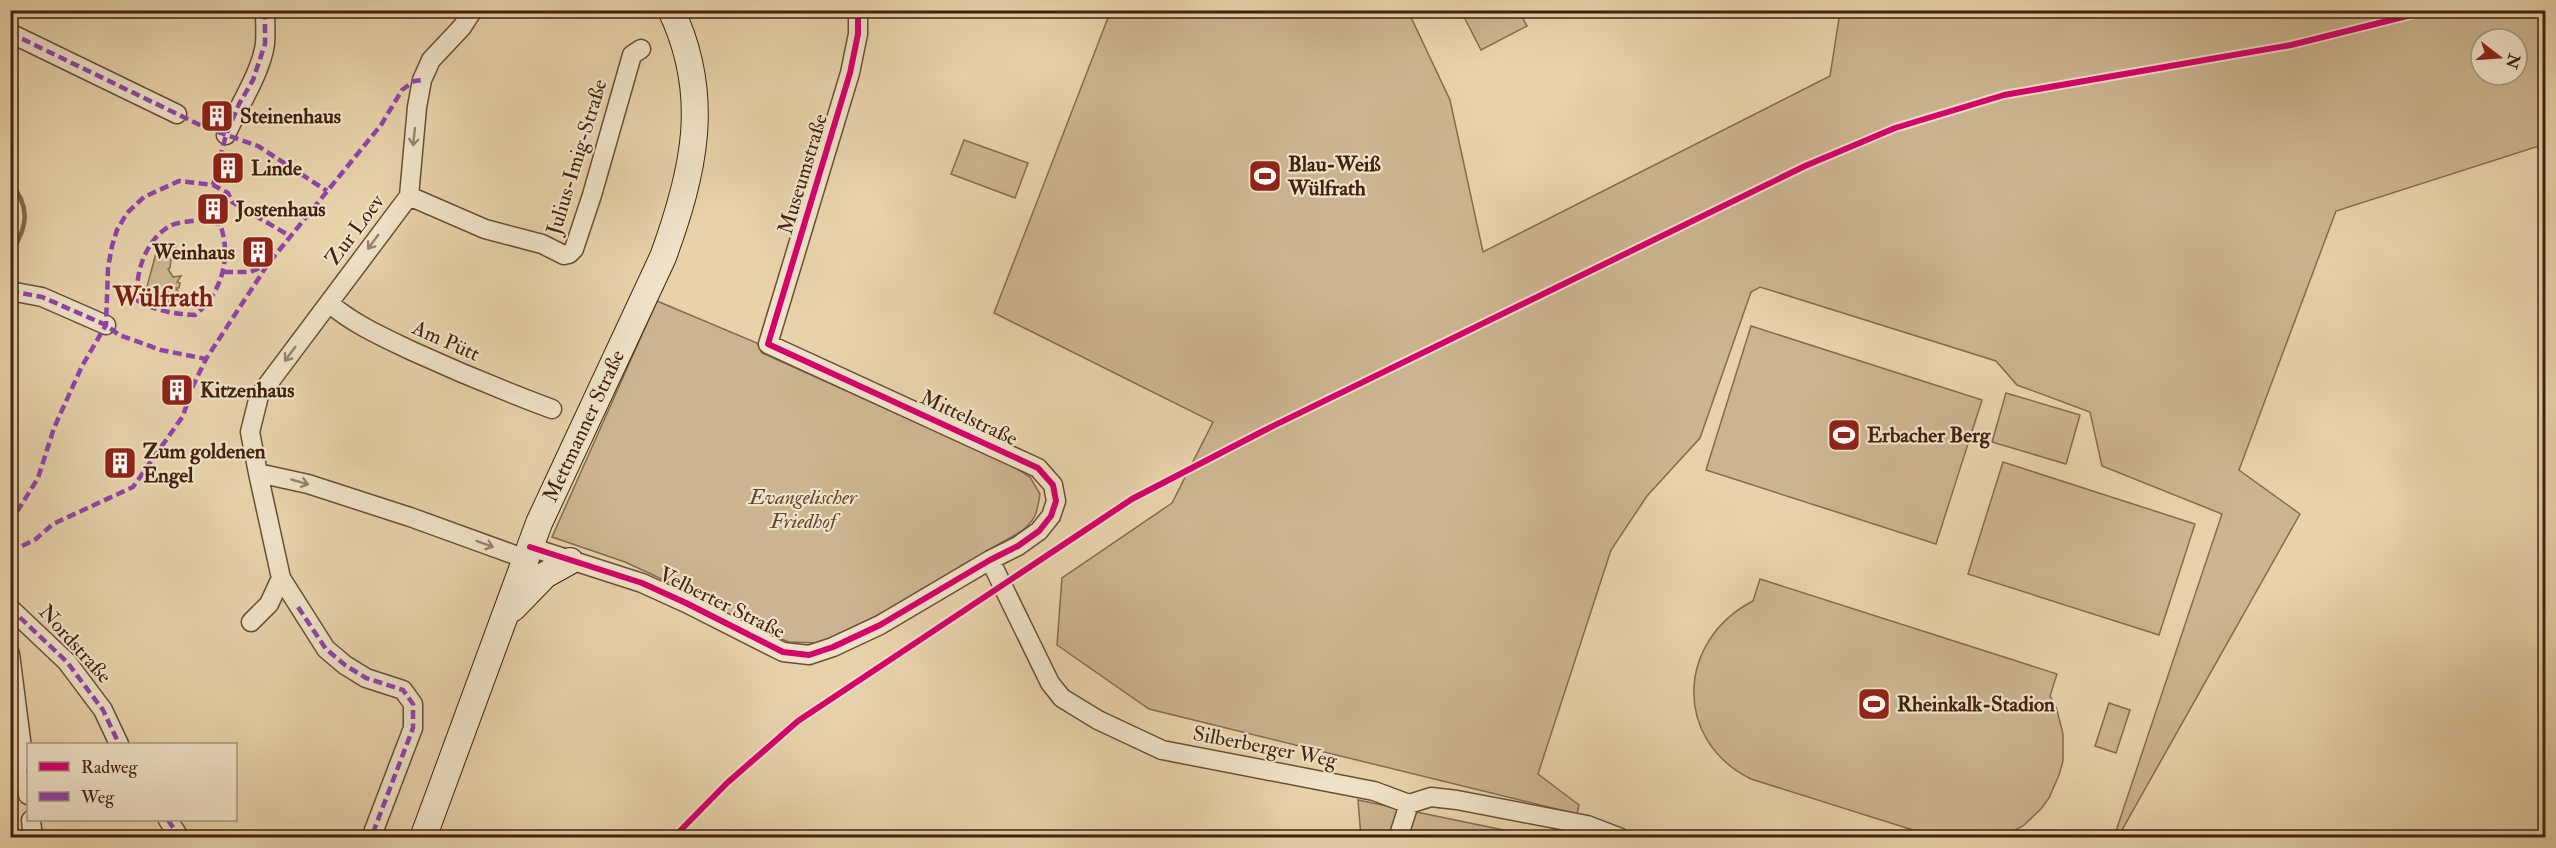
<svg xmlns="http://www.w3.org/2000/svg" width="2556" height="848" font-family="'IM FELL Double Pica',serif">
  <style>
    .green { fill: #cbb48f; stroke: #876a4e; stroke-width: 1.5; fill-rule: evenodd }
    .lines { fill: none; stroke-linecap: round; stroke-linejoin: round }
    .stream { stroke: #84674c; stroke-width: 4.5 }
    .street-casing { stroke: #6c4d35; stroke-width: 21 }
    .secondary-casing { stroke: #43210e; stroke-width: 28 }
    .street { stroke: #efe2c8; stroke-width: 18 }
    .secondary { stroke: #efe2c8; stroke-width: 26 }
    .quiet { stroke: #8e44ad; stroke-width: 4.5; stroke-dasharray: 9 4.5; stroke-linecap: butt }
    .cycleway-casing { stroke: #efe2c8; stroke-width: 10 }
    .cycleway { stroke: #d6006c; stroke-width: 6 }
    .oneway { stroke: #99826b }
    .labels { text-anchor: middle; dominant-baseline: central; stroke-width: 4.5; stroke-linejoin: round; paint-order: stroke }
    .poi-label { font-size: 21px; font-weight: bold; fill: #43210e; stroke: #efe2c8; text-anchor: start }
    .street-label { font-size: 21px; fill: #43210e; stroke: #efe2c8 }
    .park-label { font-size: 21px; font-style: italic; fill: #65462e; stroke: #efe2c8 }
    .district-label { font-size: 27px; font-weight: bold; fill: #7a1f14; stroke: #efe2c8 }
  </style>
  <rect width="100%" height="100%" fill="#e7d2aa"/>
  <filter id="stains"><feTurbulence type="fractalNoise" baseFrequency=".00333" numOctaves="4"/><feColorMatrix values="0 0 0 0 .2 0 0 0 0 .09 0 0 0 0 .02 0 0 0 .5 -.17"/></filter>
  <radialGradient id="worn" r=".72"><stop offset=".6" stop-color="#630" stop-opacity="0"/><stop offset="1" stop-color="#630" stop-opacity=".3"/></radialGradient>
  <path class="green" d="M1111,10L1408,11L1450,100L1483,252L1830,76L1840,12L1837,11H2545V144L2336,211L2239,470L2300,514L2118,837H2114L2222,514L2102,466L2090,412L2017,385L1996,361L1760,287L1751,292L1700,438L1647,496L1611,550L1538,774L1579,805L1577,814L1149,709L1057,645L1062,578L1172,503L1213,422L994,313ZM2481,39H2517V75H2481Z
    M1461,11H1519L1527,26L1481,50Z
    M964,140L1028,163L1015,198L951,174Z
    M159,242L176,247L173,252L175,253L171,259L170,268L168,269L173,277L181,276L177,282L180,283L179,288H176L182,298L167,302L145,294Z
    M657,301L757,343L762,353L1011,465L1030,477L1040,494C1039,500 1038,507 1036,513C1026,539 991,540 978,562L878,615L819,643L789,642L760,631L683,589L625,562L552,537Z
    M1751,326L1982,400L1936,544L1706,470Z
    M2006,393L2080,415L2066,464L1992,442Z
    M2003,462L2195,524L2159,635L1968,574Z
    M1760,579L2057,674L2050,696L2057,710L2063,734V761L2059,775L2049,798L2041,809L2023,826L2001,837H1935L1751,779C1672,740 1677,640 1753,601Z
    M2109,703L2130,710L2116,753L2095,746Z
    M1358,800L1523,834L1524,837H1361Z"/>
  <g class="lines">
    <path class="stream" d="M10,182C32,208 27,228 10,255"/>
    <g class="street-casing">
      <path id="street" d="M473,10L462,27L431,60L422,80L417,107L409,196L259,396L250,432L258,473L308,484L410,517L526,559
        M10,33L177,114
        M226,135C238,107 261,73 265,44C266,33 265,21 265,10
        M409,196L485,229L542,244L564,255L569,254L574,249L592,195L632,55L641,49
        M10,291L42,297L106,325
        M329,303C353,324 383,337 412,351C458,372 504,391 552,409
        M258,473L281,578L326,649L345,665L366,678L403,690L413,704V728L371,838
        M530,547L642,583L686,603L783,652L809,655L833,647L880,625L990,560L1018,546L1039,531L1051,516L1056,501L1053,485L1038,468L768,344L850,73L858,34V10
        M990,560L1050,683L1062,698L1098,720L1162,750L1374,791L1409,804L1431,797L1457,800L1587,825L1621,838
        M10,608L67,662L103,710L119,744
        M251,622L269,604L281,578
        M10,654L28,795
        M31,820L33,838
        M168,820L180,838
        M1398,838L1409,804"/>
    </g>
    <g class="secondary-casing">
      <path id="secondary" d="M513,608L545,575L570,561
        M423,838L539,523L663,257C694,172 712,96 671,10"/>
    </g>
    <use href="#street" class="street"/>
    <use href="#secondary" class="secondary"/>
    <path class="quiet" d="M10,33L204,127L258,146L327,191
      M213,185L226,135L239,104L253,80L265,44V10
      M198,220L220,224C232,257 222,293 195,315C174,314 157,311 138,301C134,275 145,240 170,226C177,222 189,222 198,220Z
      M224,272H250L267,265
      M10,291L42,297L106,325L119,335L161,350L206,359
      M10,523L38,478L54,428L82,366L106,325L108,268L112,246L117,230L127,213L144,197L179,181L213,185L228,193L232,202L290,236
      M10,552L36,539L53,524L133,487L183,416L192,388L206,359L268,264L381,125L402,90L414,81L422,80
      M298,607L326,649L345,665L366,678L403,690L413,704V728L371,838
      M10,608L67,662L103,710L119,744
      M26,771H28
      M168,820L180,838"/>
    <g class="cycleway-casing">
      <path id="cycleway" d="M530,547L642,583L686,603L783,652L809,655L833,647L880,625L990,560L1018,546L1039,531L1051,516L1056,501L1053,485L1038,468L768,344L850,73L858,34V10
        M673,838L727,783L798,721L1132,499L1267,429L1805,166L1895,128L2004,95L2291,45L2431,10"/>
    </g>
    <use href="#cycleway" class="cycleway"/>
  </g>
  <defs><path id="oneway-shaft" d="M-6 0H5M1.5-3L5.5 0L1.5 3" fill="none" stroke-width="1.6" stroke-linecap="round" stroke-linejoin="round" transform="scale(1.5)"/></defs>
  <g class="oneway">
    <use href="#oneway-shaft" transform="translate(414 137) rotate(96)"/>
    <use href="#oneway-shaft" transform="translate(373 242) rotate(126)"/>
    <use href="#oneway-shaft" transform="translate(290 354) rotate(127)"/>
    <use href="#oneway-shaft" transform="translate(300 482) rotate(16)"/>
    <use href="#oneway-shaft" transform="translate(485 544) rotate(20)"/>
  </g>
  <defs>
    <g id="building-square" transform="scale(1.725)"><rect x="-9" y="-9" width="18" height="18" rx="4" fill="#8f2418" stroke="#efe2c8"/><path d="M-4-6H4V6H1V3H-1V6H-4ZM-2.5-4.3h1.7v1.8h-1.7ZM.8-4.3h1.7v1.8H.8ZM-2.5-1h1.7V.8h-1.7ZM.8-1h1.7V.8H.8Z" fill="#fff"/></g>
    <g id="stadium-square" transform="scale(1.725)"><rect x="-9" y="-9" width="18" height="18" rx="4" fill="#8f2418" stroke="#efe2c8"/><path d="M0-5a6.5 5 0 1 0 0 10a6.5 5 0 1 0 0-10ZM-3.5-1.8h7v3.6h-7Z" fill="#fff"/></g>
  </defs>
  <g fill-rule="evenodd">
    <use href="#building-square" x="217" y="116"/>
    <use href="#building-square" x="228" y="168"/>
    <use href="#stadium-square" x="1265" y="176"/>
    <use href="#building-square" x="213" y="209"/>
    <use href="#building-square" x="258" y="252"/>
    <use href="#building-square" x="177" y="390"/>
    <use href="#stadium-square" x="1844" y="435"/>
    <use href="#building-square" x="120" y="463"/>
    <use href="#stadium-square" x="1874" y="704"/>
  </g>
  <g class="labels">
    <g class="poi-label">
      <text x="240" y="116">Steinenhaus</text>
      <text x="1288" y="164">Blau-Weiß<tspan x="1288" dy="24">Wülfrath</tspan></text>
      <text x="251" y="168">Linde</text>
      <text x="236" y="209">Jostenhaus</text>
      <text x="235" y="252" text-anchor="end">Weinhaus</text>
      <text x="200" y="390">Kitzenhaus</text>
      <text x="1867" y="435">Erbacher Berg</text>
      <text x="143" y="451">Zum goldenen<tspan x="143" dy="24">Engel</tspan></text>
      <text x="1897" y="704">Rheinkalk-Stadion</text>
    </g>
    <g class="street-label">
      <text transform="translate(577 157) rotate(-73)">Julius-Imig-Straße</text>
      <text transform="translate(803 174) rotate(-73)">Museumstraße</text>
      <text transform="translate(355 230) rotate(-53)">Zur Loev</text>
      <text transform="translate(446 341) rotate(24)">Am Pütt</text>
      <text transform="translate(969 418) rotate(25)">Mittelstraße</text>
      <text transform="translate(584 426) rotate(-65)">Mettmanner Straße</text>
      <text transform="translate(722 603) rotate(26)">Velberter Straße</text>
      <text transform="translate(75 644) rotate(48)">Nordstraße</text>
      <text transform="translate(1265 747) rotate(11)">Silberberger Weg</text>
    </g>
    <g class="park-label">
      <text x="803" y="497">Evangelischer<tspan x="803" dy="24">Friedhof</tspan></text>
    </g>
    <g class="district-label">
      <text x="163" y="297">Wülfrath</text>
    </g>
  </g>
  <rect width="2556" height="848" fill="none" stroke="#e7d2aa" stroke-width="36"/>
  <rect x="12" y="12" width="2532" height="824" fill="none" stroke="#43210e" stroke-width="3"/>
  <rect x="18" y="18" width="2520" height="812" fill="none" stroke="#43210e" stroke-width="1.5"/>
  <rect x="27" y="743" width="210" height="78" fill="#efe2c8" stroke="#aa957e" stroke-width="1.5"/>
  <rect x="39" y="762" width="30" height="9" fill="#d6006c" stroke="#aa957e" stroke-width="1.5"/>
  <text x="81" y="773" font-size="18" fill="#43210e">Radweg</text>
  <rect x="39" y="792" width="30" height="9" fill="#8e44ad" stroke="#aa957e" stroke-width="1.5"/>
  <text x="81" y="803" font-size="18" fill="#43210e">Weg</text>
  <g transform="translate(2499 57) rotate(107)"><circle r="28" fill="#efe2c8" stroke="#aa957e" stroke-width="1.5"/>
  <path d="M0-4.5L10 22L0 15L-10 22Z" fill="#8f2418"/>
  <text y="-9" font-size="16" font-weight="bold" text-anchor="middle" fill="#43210e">N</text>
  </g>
  <rect width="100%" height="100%" filter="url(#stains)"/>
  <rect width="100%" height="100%" fill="url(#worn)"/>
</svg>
